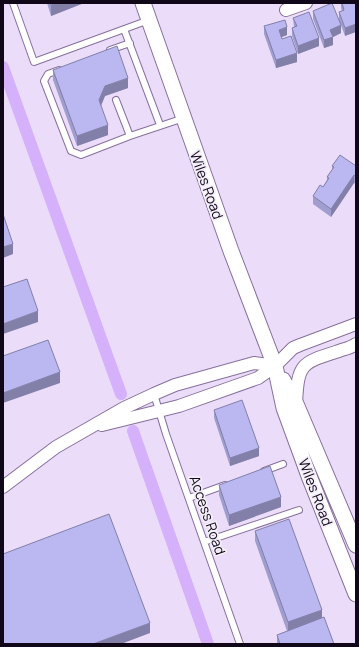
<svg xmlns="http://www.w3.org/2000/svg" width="359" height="647" font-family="Manrope,sans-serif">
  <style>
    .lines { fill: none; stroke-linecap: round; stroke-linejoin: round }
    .canal { stroke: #d6b1fb; stroke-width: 12 }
    .service-casing { stroke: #87709d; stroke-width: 8 }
    .minor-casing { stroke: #87709d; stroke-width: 14 }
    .tertiary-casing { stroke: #87709d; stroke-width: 17 }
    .service { stroke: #fff; stroke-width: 6 }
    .minor { stroke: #fff; stroke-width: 12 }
    .tertiary { stroke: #fff; stroke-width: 15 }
    .wall { fill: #a09dcf }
    .shaded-wall { fill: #8280a9 }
    .building { fill: #bab7f1; stroke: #8280a9 }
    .labels { text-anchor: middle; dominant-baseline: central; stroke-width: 3.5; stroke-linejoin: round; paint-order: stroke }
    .street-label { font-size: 14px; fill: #100718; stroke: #f3eef8 }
  </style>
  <rect width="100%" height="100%" fill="#ebdcfa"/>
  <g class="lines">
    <path class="canal" d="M3,67L121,394
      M133,431L208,644"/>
    <g class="service-casing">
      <path id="service" d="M13,3L34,62L149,20
        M124,29L160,125
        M110,50L130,43
        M59,70L48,74L44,81L71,151L81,155L130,136L184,118
        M116,100L130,136
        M154,394L166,434L240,644
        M264,471L283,464
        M189,498L225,485
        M204,542L299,510"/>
    </g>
    <g class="minor-casing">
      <path id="minor" d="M286,10L306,3
        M296,404C298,363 301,363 339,351C344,349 351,348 356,344
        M102,425L179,406L258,378L275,366L293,348L300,345L356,324
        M3,487L56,447L124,408L154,394L175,385L254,363L275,366"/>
    </g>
    <g class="tertiary-casing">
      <path id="tertiary" d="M143,3L231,251L275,366L284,408L309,476L356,594
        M283,380L296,404L356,545"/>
    </g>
    <use href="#service" class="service"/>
    <use href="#minor" class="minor"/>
    <use href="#tertiary" class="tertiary"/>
  </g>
  <path class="wall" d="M47,3H84L51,16Z
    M341,3H356L345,36L339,20V12L342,11L341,8Z
    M313,11L341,33L333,37V45L324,48L313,19Z
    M293,18L319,46L298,54L292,36V28L294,27Z
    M264,26L287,35L282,37V39L297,62L276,68L264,34Z
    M53,70L128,88L105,96L101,106L108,135L77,146L53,80Z
    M332,166H356V184L354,183L331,217L313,204V196L323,187L327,180V177L332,170Z
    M214,410L259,456L230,466L214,418Z
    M219,485L281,507L229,526L219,495Z
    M255,531L322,618L334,644H277V635L287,631L255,541Z"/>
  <path class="shaded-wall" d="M58,3H84L51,16V5Z
    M356,24V32L345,36V28Z
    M341,25V33L333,37V45L324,48V40L330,30Z
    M287,27V35L279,38V30Z
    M319,38V46L298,54V46Z
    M297,53V62L276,68V60Z
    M128,78V88L105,96L99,110V100L105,86Z
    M108,125V135L77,146V136Z
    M354,175V183L331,217V209Z
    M13,244V254L3,258V247Z
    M38,311V322L3,334V324Z
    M60,372V383L3,403V393Z
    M259,448V456L230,466V458Z
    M281,497V507L229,526V515Z
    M322,610V620L288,633V622Z
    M150,623V633L121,644H93Z"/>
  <path class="building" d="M50,3H58L51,5Z
    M332,3L341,25L330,30L333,37L324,40L313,11Z
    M342,3H356V24L345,28L339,12L344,10Z
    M309,12L319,38L298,46L292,28L297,26L293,18Z
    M285,20L287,27L279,30L282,39L291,36L297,53L276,60L264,26Z
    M117,46L128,78L105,86L99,100L108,125L77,136L53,70Z
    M340,155L356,166V176L354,175L331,209L313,196L320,185L323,187L329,178L327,177L334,167L332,166Z
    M3,214L13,244L3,247Z
    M27,279L38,311L3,324V287Z
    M48,340L60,372L3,393V356Z
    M242,400L259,448L230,458L214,410Z
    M270,466L281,497L229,515L219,485Z
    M109,514L150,623L93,644H3V554Z
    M289,519L322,610L288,622L255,531Z
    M324,617L334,644H280L277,635Z"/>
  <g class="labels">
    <g class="street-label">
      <text transform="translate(207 185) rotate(70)">Wiles Road</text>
      <text transform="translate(316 492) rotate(69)">Wiles Road</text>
      <text transform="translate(208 515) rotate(71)">Access Road</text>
    </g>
  </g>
  <rect width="359" height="647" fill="none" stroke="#100718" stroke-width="8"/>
</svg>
